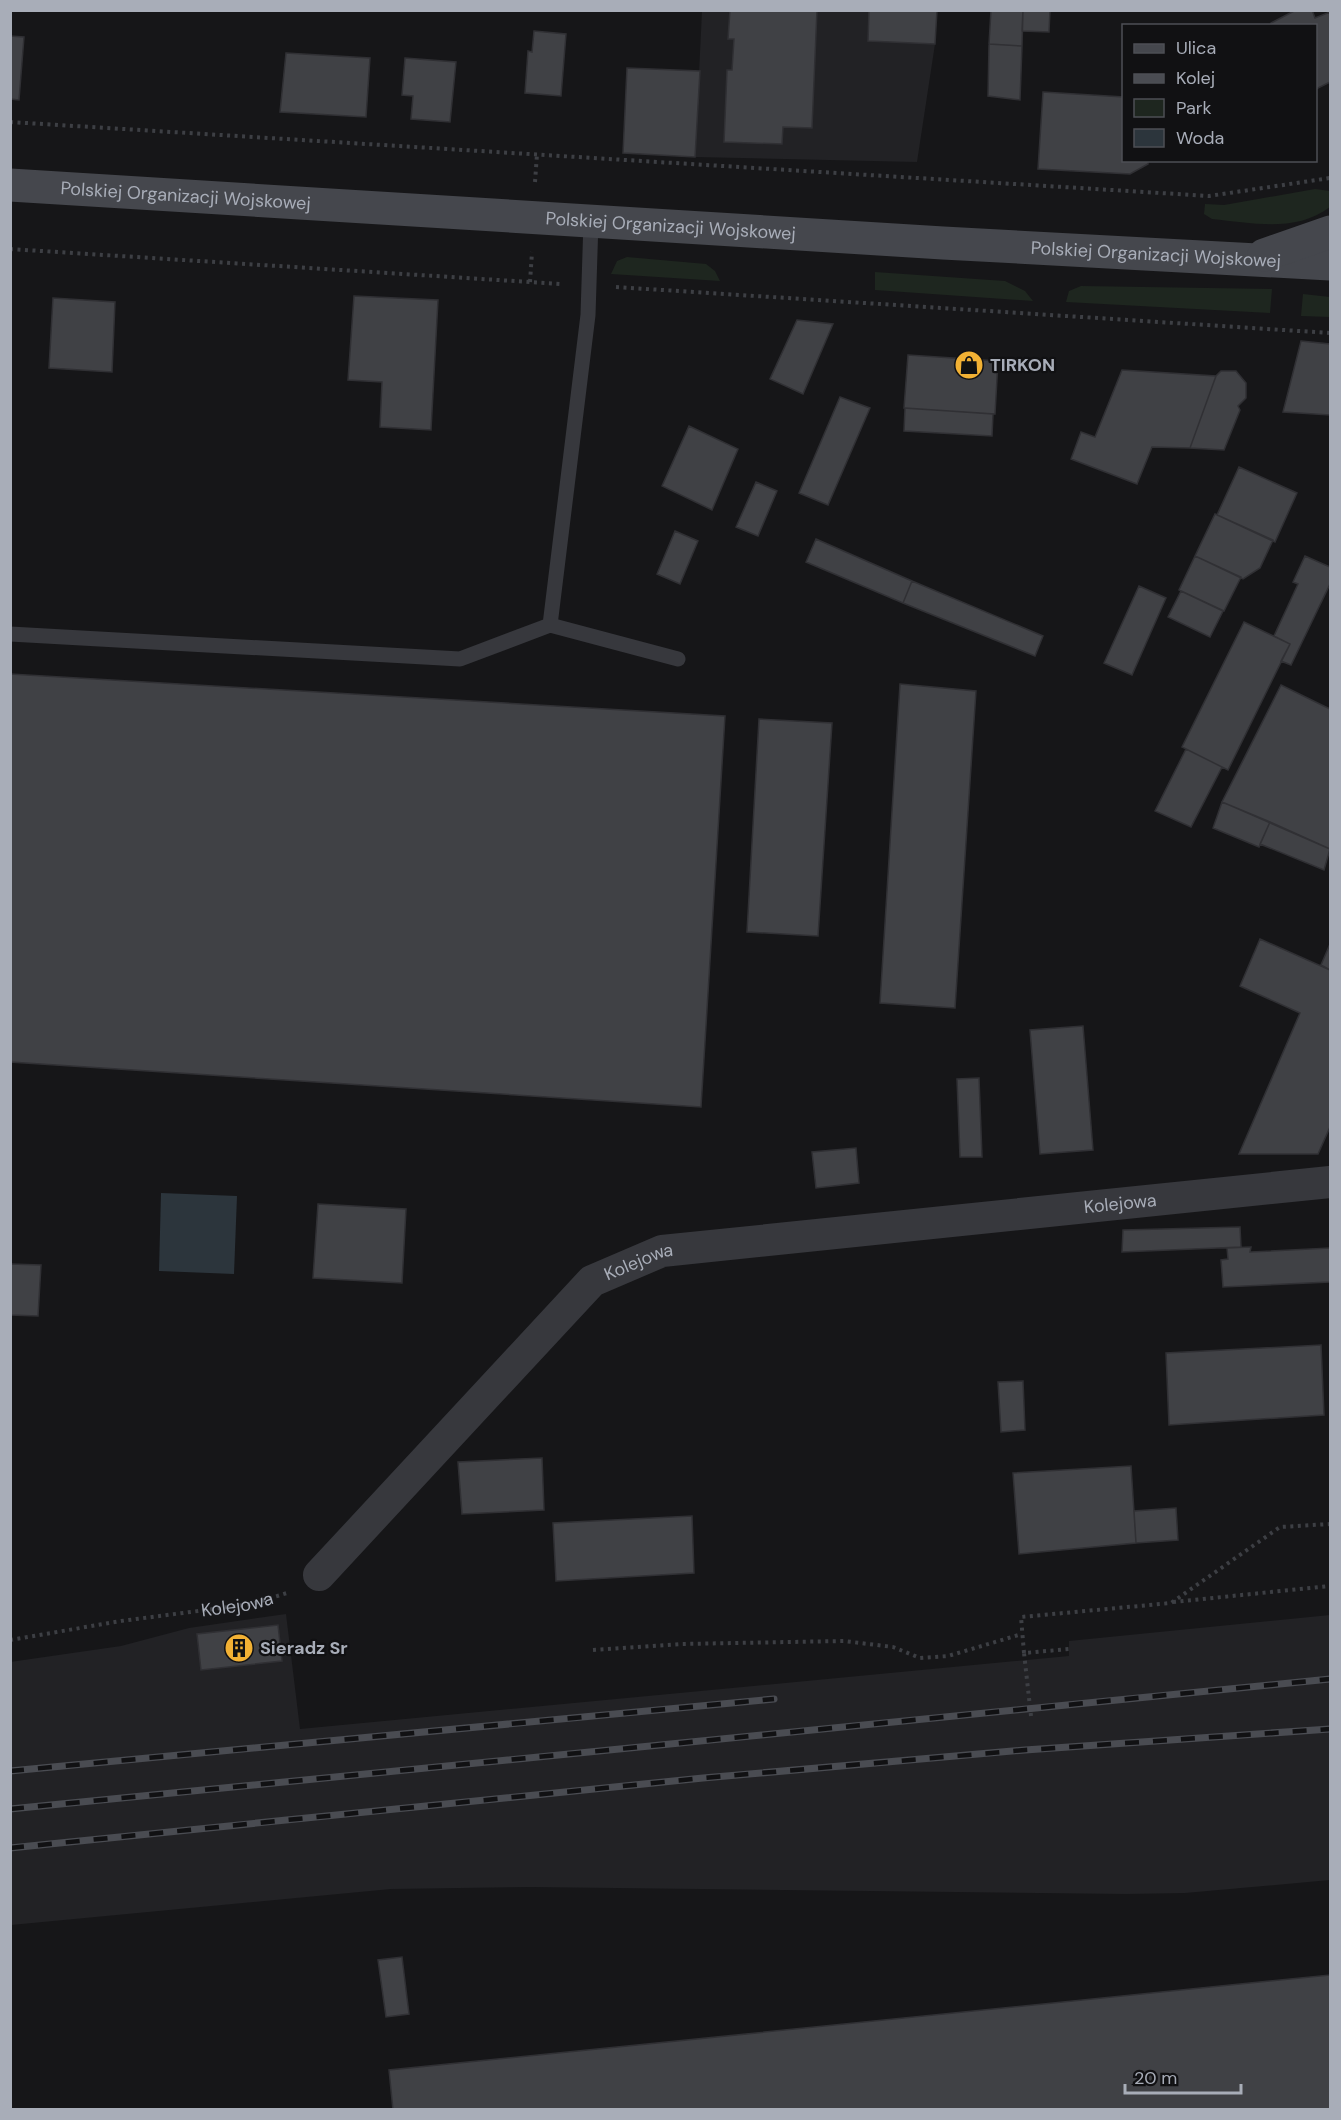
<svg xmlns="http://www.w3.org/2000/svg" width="1341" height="2120" font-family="'DM Sans',sans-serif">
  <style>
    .built { fill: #222225 }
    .green { fill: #1e261f }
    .water { fill: #2c353c }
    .building { fill: #404145; stroke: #303034; stroke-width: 1.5 }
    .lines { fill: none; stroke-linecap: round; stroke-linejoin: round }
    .path { stroke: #3d3f44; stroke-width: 4; stroke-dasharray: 3 4.5; stroke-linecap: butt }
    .lane { stroke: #37383d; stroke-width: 15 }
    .street { stroke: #37383d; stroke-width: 32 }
    .secondary { stroke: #45474d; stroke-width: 33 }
    .rail-casing { stroke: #4a4c52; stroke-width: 7 }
    .rail { stroke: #111113; stroke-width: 4.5; stroke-dasharray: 14; stroke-linecap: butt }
    .labels { text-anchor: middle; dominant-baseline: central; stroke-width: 4.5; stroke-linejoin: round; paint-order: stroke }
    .street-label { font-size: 18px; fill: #a8adb8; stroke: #111113 }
    .poi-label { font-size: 18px; font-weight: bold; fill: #a8adb8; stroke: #111113; text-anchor: start }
  </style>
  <rect width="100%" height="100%" fill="#161618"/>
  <path class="built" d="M702,11H937L935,44L917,162L695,157Z
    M286,1614L300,1729L1069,1656V1641L1330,1615V1880L1185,1893L1126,1894L531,1887L391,1889L11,1925L10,1662L121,1646L189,1628Z"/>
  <path class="green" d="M1315,189L1330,191V207C1296,233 1252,223 1212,219L1204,214L1205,204L1224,205Z
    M627,257L706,264L715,271L720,281L611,274L617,261Z
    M875,272L1005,281L1025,291L1033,301L875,290Z
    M1081,286L1272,289L1270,313L1066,302L1069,291Z
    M1303,294L1330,297V317L1301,316Z"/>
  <path class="water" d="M161,1193L237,1196L234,1274L159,1271Z"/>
  <path class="building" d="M730,10H817L812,128L783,127L782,144L724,142L727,70H732L734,39H728Z
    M869,10H937L935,44L868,41Z
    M991,10H1023L1022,46L989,44Z
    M1023,10H1050L1049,32L1022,31Z
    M1296,10H1312L1315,18L1330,12V82L1316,89V26H1271V23Z
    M534,31L566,34L561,96L525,93L528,51L532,52Z
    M10,36L24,37L19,100L10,99Z
    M989,44L1022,46L1020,100L988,96Z
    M286,53L370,58L366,117L280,112Z
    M405,58L456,62L450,122L411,119L413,96L402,95Z
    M627,68L700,71L695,157L623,153Z
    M1043,92L1124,97V160H1148V164L1130,174L1038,169Z
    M354,296L438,300L431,430L380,427L382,382L348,380Z
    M53,298L115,302L112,372L49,368Z
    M797,320L833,324L803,394L770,379Z
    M1301,341L1330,344V415L1283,412Z
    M908,355L998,361L995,414L904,408Z
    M1122,370L1216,376L1190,448L1152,447L1137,484L1071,459L1081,432L1095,437Z
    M1221,371H1236L1246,383V398L1238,406L1240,410L1224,450L1190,448L1216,376Z
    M840,397L870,408L828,505L799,493Z
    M905,408L993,414L992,436L904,431Z
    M689,426L738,449L712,510L662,486Z
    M1239,467L1297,493L1275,542L1217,515Z
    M756,482L777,491L758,536L736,527Z
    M1215,514L1273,540L1260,568L1243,579L1195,556Z
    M675,531L698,541L680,584L657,574Z
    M816,539L912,581L903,603L806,562Z
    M1195,556L1241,577L1224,611L1179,590Z
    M1305,556L1330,567V584L1291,665L1281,661L1290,644L1274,636L1298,584L1293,582Z
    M912,581L1043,636L1035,656L903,603Z
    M1139,586L1166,598L1132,675L1104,663Z
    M1181,591L1223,611L1210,637L1168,617Z
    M1244,622L1290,644L1228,770L1182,747Z
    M10,674L725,716L701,1107L10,1062Z
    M900,684L976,691L955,1008L880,1003Z
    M1281,685L1330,709V849L1222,802Z
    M759,719L832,723L818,936L747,932Z
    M1186,749L1222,767L1191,827L1155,811Z
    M1222,802L1270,822L1259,847L1213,828Z
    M1270,822L1330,849L1324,870L1260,844Z
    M1260,939L1330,970V1127L1318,1154H1239L1300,1013L1240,986Z
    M1330,944V970L1321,965Z
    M1083,1026L1093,1150L1040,1154L1030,1030Z
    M979,1078L982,1157H960L957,1079Z
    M856,1148L859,1183L816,1188L812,1152Z
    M318,1204L406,1209L402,1283L313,1278Z
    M1240,1227L1241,1247L1122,1252L1123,1230Z
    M1251,1247L1250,1252L1330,1248V1282L1223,1287L1221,1260L1228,1259L1227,1248Z
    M10,1264L41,1265L38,1316L10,1315Z
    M1321,1345L1324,1415L1169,1425L1166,1353Z
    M1023,1381L1025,1430L1001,1432L998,1382Z
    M542,1458L544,1510L462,1514L458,1462Z
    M1131,1466L1136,1543L1019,1554L1013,1473Z
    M1176,1508L1178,1540L1136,1543L1134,1511Z
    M692,1516L694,1573L556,1581L553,1523Z
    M278,1625L282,1661L201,1670L197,1634Z
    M402,1957L409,2014L386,2017L378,1960Z
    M1330,1975V2110H393L389,2070Z"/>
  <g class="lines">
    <g class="path">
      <path d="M10,122L1209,196L1330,178"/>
      <path d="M535,182L537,154"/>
      <path d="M10,249L561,284"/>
      <path d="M530,282L532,252"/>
      <path d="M616,287L1330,333"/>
      <path d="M1173,1602L1330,1586"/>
      <path id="s1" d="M10,1640L121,1621L252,1604L287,1593"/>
      <path d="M593,1650L682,1644L844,1641L893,1647L920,1658L948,1656L1022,1634"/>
      <path d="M1024,1653L1021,1617L1171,1603L1280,1527L1330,1524"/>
      <path d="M1031,1716L1024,1653L1069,1649"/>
    </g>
    <path class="lane" d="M550,625L588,315L591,221
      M10,634L460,659L550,625L678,659"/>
    <path class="street" id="s2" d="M319,1575L592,1281L662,1251L1330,1182"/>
    <g class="secondary">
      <path id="s3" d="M10,185L943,243L1330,264"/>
      <path d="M1264,255L1330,232"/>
    </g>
    <g class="rail-casing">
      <path id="rail" d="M10,1771L774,1699
        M10,1809L1330,1679
        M10,1848L703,1778L1025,1750L1330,1729"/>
    </g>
    <use href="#rail" class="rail"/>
  </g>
  <defs>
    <g id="shop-disc" transform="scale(1.5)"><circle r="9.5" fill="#f2b134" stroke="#111113"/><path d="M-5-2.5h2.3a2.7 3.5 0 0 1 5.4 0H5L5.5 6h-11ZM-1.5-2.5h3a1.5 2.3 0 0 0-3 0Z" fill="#111"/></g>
    <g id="building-disc" transform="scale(1.5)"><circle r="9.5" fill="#f2b134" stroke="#111113"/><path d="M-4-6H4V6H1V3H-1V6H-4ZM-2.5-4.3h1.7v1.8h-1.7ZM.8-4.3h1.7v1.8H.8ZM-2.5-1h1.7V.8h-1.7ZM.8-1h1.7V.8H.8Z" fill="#111"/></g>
  </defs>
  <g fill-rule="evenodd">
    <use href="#shop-disc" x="969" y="365"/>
    <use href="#building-disc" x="239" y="1648"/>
  </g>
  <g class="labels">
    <g class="street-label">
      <text stroke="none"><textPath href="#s3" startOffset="176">Polskiej Organizacji Wojskowej</textPath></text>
      <text stroke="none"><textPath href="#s3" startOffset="662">Polskiej Organizacji Wojskowej</textPath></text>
      <text stroke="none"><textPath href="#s3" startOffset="1148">Polskiej Organizacji Wojskowej</textPath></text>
      <text stroke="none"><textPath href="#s2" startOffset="938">Kolejowa</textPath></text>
      <text stroke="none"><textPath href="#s2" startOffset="452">Kolejowa</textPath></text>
      <text stroke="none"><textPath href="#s1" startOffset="230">Kolejowa</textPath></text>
    </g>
    <g class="poi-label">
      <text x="990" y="365">TIRKON</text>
      <text x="260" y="1648">Sieradz Sr</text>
    </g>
  </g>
  <rect width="1341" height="2120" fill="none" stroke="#a8adb8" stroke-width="24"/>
  <rect x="1122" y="24" width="195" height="138" fill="#111113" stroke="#4d4f55" stroke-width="1.5"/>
  <rect x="1134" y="44" width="30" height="9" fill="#45474d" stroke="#4d4f55" stroke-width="1.5"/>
  <text x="1176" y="54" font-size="18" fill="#a8adb8">Ulica</text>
  <rect x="1134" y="74" width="30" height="9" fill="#4a4c52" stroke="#4d4f55" stroke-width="1.5"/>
  <text x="1176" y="84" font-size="18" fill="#a8adb8">Kolej</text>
  <rect x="1134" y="99" width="30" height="18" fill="#1e261f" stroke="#4d4f55" stroke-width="1.5"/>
  <text x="1176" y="114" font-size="18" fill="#a8adb8">Park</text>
  <rect x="1134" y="129" width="30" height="18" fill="#2c353c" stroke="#4d4f55" stroke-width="1.5"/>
  <text x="1176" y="144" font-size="18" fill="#a8adb8">Woda</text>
  <path d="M1125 2084v9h116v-9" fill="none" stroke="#a8adb8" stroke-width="3"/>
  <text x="1134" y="2084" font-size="18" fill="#a8adb8" stroke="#111113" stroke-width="4.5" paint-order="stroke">20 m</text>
</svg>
